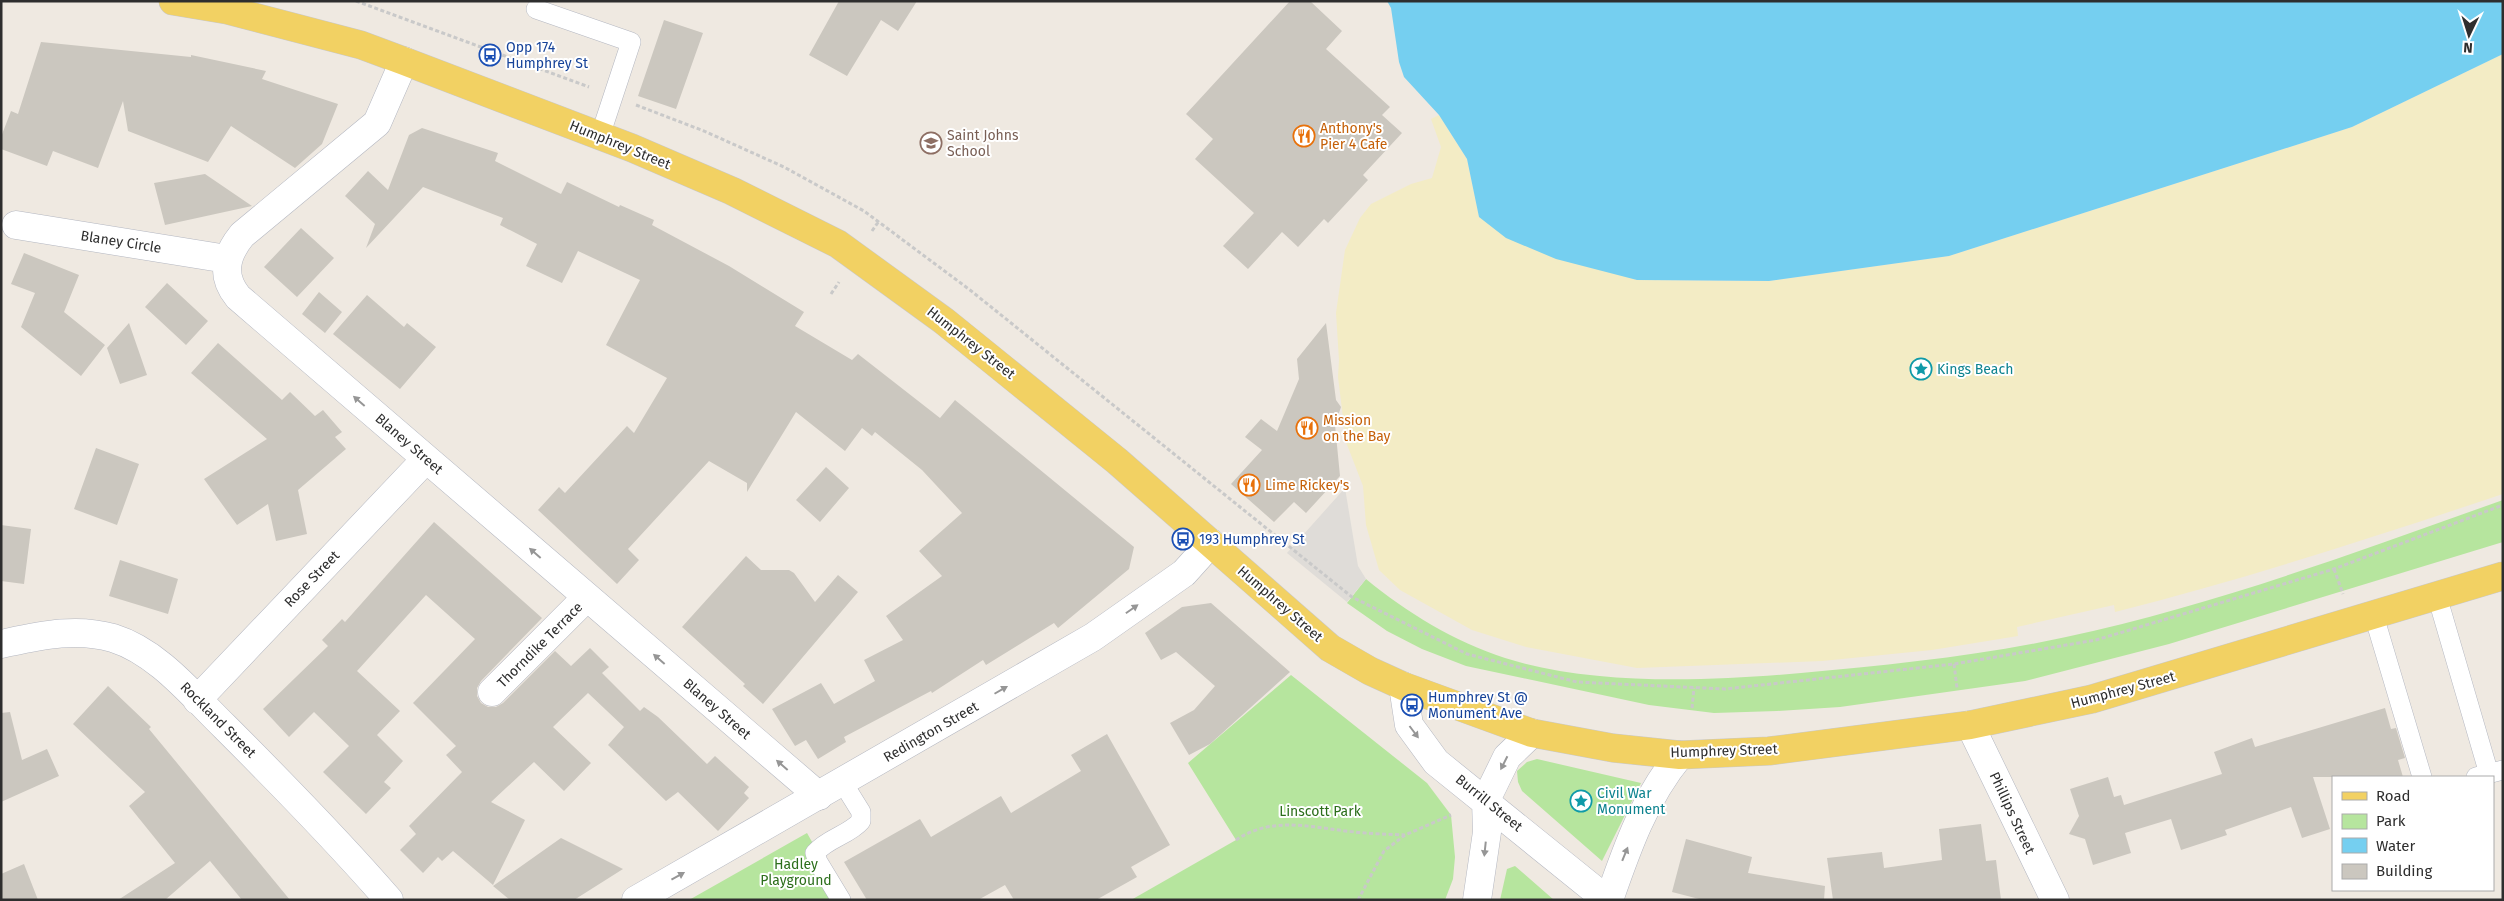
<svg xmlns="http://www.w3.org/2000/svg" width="2504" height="901" font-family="'Fira Sans',sans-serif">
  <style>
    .green { fill: #b6e59e }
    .sand { fill: #f3ecc5 }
    .plaza { fill: #dfdcd8 }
    .water { fill: #75cff0 }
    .building { fill: #cbc7bf }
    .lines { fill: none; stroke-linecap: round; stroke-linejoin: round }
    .lane-casing { stroke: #b4b7c1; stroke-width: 20 }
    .street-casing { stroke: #b4b7c1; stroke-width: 29 }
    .secondary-casing { stroke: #b4b7c1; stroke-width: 29 }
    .primary-casing { stroke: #c9c9c9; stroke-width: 29 }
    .path { stroke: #c9c9c9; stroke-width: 3; stroke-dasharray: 4 2.5; stroke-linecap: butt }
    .lane { stroke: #fff; stroke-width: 19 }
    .street { stroke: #fff; stroke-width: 28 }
    .secondary { stroke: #fff; stroke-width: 28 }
    .primary { stroke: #f2d163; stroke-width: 28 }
    .oneway { fill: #969696 }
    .labels { text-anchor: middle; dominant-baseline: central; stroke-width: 4; stroke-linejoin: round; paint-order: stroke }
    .transit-label { font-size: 14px; fill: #164399; stroke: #fff; text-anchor: start }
    .food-label { font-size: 14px; fill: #c56008; stroke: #fff; text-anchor: start }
    .education-label { font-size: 14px; fill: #785e54; stroke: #fff; text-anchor: start }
    .street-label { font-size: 14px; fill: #2e2e2e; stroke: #fff }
    .culture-label { font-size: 14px; fill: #0d838f; stroke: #fff; text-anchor: start }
    .park-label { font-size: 14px; fill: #2c6e1b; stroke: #fff }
  </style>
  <rect width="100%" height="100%" fill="#efe9e1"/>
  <path class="green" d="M2503,500V542L2169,644L2025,681L1840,707L1777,711L1714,713L1649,705L1466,666L1422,649L1387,631L1347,603L1366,579C1406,612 1455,642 1505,658C1593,686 1709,681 1801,673C1889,665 1979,656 2066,637C2216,605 2359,551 2503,500Z
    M1291,675L1427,783L1451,815L1455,857L1453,879L1445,900H1131L1236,840L1188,763Z
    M1537,759L1641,783L1602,861L1522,791L1518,782L1517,771L1527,762Z
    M807,833L845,900H689Z
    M1515,866L1554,900H1500L1507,869Z"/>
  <path class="sand" d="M2503,54V494C2374,537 2246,579 2115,612L2114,605L2017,627L2018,636L1932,650L1822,661L1637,668L1526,647L1472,630L1400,590L1379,570L1366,525L1363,486L1346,442L1338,377L1339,360L1336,313L1345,250L1360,218L1371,204L1411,184L1432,178L1441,147L1431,119L1439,115L1467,159L1479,217L1637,280L1769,281L1949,256L2352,127Z"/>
  <path class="plaza" d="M1345,488L1358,566L1366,579L1347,602L1287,553Z"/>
  <path class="water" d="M1387,1H2503V54L2352,127L1949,256L1769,281L1637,280L1556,259L1506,238L1479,217L1467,159L1439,115L1404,77L1399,62L1391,8Z"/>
  <path class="building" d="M839,1H917L898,31L881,20L847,76L809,55Z
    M1290,1H1310L1342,31L1326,49L1390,107L1382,115L1402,133L1363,175L1368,180L1328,223L1324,219L1298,247L1282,232L1248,269L1223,246L1254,213L1195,159L1213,139L1186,114Z
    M664,20L703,33L676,109L638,96Z
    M41,42L191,57V55L266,71L262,79L338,104L322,144L295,168L231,126L208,162L128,131L123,101L98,168L53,151L47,166L1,149V137L11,111L18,114Z
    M422,128L498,153L495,161L561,194L567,182L619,207L620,205L654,220L652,225L729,266L804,312L795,326L852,360L858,354L940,418L955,400L1134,547L1129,569L1058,628L1054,623L986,665L983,660L932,693L931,691L844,737L846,742L818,759L806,740L795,746L772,709L821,683L834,704L875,681L864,660L903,640L886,616L942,576L919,551L962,513L922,470L875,432L872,436L862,428L845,451L796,412L747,492V483L709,461L628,549L639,560L617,584L538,510L559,487L565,493L627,426L634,433L667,378L606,345L640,280L578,251L562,283L526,266L537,244L500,225L503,218L423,187L366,248L375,224L345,196L368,171L388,190L409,135Z
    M205,174L252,206L165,225L154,183Z
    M301,228L334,258L297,297L264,267Z
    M24,253L79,275L64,312L105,345L81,376L21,327L35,293L11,284Z
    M167,283L208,321L186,345L145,307Z
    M319,292L342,312L325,333L302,314Z
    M367,295L404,327L407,323L436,347L400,389L333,334Z
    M129,323L147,375L120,384L107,348Z
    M1326,323L1336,400L1341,407L1335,425L1340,476L1306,513L1294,502L1274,522L1231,484L1262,450L1245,437L1261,419L1277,431L1299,379L1297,359Z
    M218,343L282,400L290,392L315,416L323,410L342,432L335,437L346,449L298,490L307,534L276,541L268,504L237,525L204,479L267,439L191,373Z
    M96,448L139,464L117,525L74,509Z
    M826,467L849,488L820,522L796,500Z
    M434,522L542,618L481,681L477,688V696L481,703L488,707H496L503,703L555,651L571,666L590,648L609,667L602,673L640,711L644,707L658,717L707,764L715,756L749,787L744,793L749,798L718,831L678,792L666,801L608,745L624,727L588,693L553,727L591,763L564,791L534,762L491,802L525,820L493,885L453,851L442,861L438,857L423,873L400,850L416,834L409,826L462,772L446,755L456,746L413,703L475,639L426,595L357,671L400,711L377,735L403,761L384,782L391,788L366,814L323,772L349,746L314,712L289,737L263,709L328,646L322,640L342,619L345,622Z
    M1,525L31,529L24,584L1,581Z
    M746,556L761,570H789L794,573L815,602L838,575L858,592L763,704L743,686L745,684L682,627Z
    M120,560L178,579L168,614L109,596Z
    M1211,603L1290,672L1210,744L1189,755L1170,723L1194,710L1215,686L1176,652L1161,660L1145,633L1182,607Z
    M108,686L151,727L149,729L290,900H242L210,861L165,900H118L175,863L129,806L145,792L73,724Z
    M2385,708L2391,729L2396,728L2405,758L2398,760L2403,777H2313L2330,829L2302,838L2291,807L2225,830L2227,835L2181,850L2171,819L2125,833L2131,853L2093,865L2085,839L2069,834L2079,816L2070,789L2108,777L2114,797L2121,795L2124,805L2222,774L2214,752L2252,738L2255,747Z
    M10,712L22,760L47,749L59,776L1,802V713Z
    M1107,734L1170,845L1131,867L1137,877L1096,900H1014L1005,885L978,900H867L844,862L920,819L931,837L1001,796L1011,813L1081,771L1071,755Z
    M1981,824L1986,861L1996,860L2001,900H1833L1827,858L1882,852L1884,868L1942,860L1939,829Z
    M561,838L623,869L574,900H510L493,886Z
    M1686,839L1752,857L1748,873L1825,886L1824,900H1703L1672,892Z
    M24,864L38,900H1V874Z"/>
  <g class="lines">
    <g class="lane-casing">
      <path id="lane" d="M536,9L631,42L600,136
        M2437,596L2489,774
        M2374,616L2422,777
        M2476,777L2503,770
        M841,900L818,862L815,853C828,838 849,835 861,821V812L843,783"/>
    </g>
    <g class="street-casing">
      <path id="street" d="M404,61L377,123L242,235C225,256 221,276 238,297L819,796
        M16,225L227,259
        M1,644C39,636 75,627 113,638C158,652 192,695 225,727C281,783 337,840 389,900
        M492,692L587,597
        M197,700L426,459
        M1970,725L2055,900"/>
    </g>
    <g class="secondary-casing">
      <path id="secondary" d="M1403,686L1409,725L1436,762L1607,900
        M636,900L1093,637L1184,573L1211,543
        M1477,900L1487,832L1486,800L1507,757L1532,733
        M1609,900C1627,848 1645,797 1680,755"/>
    </g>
    <g class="primary-casing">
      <path id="primary" d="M173,1L227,10L361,45L404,61L632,148L732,191L838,244L944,321L1117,461L1330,648L1370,671L1403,686L1532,733L1613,748L1680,755L1769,751L1970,725L2092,699L2503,576"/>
    </g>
    <path class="path" d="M356,1L589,87
      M636,105L704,131L784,167L864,211L970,290L1352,597L1467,654L1577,682L1725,689L1954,664L2096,640L2334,569L2503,505
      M872,231L879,221
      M831,294L839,282
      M2334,569L2343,594
      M1954,664L1957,688
      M1692,708L1694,688
      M1236,840C1273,815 1314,828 1355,832C1371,834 1388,834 1405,835
      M1358,900L1384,851L1405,835L1451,815"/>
    <use href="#lane" class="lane"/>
    <use href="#street" class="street"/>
    <use href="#secondary" class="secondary"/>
    <use href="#primary" class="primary"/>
  </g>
  <defs><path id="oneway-solid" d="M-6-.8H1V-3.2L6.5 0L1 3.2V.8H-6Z" transform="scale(1.25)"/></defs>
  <g class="oneway">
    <use href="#oneway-solid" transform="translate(359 401) rotate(-139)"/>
    <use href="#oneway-solid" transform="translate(535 553) rotate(-139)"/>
    <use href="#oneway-solid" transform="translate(1132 609) rotate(-35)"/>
    <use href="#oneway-solid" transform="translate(659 659) rotate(-139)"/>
    <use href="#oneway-solid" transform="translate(1001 690) rotate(-30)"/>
    <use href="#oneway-solid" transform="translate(1414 732) rotate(53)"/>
    <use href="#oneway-solid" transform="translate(1504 763) rotate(117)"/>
    <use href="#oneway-solid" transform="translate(782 765) rotate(-139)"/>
    <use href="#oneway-solid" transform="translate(1485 849) rotate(96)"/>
    <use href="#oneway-solid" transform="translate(1625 854) rotate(-68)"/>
    <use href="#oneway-solid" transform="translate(678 876) rotate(-29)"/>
  </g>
  <defs>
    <g id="bus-ring" transform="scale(1.125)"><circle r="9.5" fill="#fff" stroke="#1a4fb4" stroke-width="1.5"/><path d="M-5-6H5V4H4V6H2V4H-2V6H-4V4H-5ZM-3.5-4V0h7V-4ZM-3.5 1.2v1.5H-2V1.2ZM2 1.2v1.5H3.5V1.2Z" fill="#1a4fb4"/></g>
    <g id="restaurant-ring" transform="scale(1.125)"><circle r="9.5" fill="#fff" stroke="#e8710a" stroke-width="1.5"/><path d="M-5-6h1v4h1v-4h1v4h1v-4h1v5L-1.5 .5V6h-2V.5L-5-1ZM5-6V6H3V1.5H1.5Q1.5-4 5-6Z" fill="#e8710a"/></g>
    <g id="school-ring" transform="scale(1.125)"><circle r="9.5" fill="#fff" stroke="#8d6e63" stroke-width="1.5"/><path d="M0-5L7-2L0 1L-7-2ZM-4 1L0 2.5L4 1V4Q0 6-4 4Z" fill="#8d6e63"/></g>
    <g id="sight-ring" transform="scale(1.125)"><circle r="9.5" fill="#fff" stroke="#0f9aa8" stroke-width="1.5"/><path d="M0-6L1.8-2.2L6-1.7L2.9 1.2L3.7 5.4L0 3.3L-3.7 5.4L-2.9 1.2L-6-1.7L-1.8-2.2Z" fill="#0f9aa8"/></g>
  </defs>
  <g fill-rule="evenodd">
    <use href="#bus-ring" x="490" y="55"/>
    <use href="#restaurant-ring" x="1304" y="136"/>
    <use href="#school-ring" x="931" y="143"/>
    <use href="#sight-ring" x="1921" y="369"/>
    <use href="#restaurant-ring" x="1307" y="428"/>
    <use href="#restaurant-ring" x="1249" y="485"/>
    <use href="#bus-ring" x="1183" y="539"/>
    <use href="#bus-ring" x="1412" y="705"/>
    <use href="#sight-ring" x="1581" y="801"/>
  </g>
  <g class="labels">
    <g class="transit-label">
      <text x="506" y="47">Opp 174<tspan x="506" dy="16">Humphrey St</tspan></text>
      <text x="1199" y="539">193 Humphrey St</text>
      <text x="1428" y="697">Humphrey St @<tspan x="1428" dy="16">Monument Ave</tspan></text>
    </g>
    <g class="food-label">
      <text x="1320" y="128">Anthony's<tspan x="1320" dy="16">Pier 4 Cafe</tspan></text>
      <text x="1323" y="420">Mission<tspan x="1323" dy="16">on the Bay</tspan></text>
      <text x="1265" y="485">Lime Rickey's</text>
    </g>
    <g class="education-label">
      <text x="947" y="135">Saint Johns<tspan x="947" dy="16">School</tspan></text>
    </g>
    <g class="street-label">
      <text transform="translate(620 145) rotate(22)">Humphrey Street</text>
      <text transform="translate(121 242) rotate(9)">Blaney Circle</text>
      <text transform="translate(971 343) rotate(38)">Humphrey Street</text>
      <text transform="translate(409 444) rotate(41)">Blaney Street</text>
      <text transform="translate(312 579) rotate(-46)">Rose Street</text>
      <text transform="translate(1280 604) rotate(41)">Humphrey Street</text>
      <text transform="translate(540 645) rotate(-45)">Thorndike Terrace</text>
      <text transform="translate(2123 690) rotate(-15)">Humphrey Street</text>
      <text transform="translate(717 709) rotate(41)">Blaney Street</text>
      <text transform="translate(218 720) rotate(45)">Rockland Street</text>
      <text transform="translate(931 732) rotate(-30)">Redington Street</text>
      <text transform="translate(1724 751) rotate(-2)">Humphrey Street</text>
      <text transform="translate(1489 803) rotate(39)">Burrill Street</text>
      <text transform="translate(2012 813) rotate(65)">Phillips Street</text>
    </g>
    <g class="culture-label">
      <text x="1937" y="369">Kings Beach</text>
      <text x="1597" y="793">Civil War<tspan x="1597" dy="16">Monument</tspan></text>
    </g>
    <g class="park-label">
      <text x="1320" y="811">Linscott Park</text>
      <text x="796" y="864">Hadley<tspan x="796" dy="16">Playground</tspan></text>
    </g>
  </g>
  <rect width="2504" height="901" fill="none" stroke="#2e2e2e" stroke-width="5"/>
  <rect x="2332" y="776" width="162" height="115" fill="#ffffff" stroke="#ababab"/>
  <rect x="2342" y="792" width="25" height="8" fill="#f2d163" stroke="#ababab"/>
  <text x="2376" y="801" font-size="15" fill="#2e2e2e">Road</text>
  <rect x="2342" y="814" width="25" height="15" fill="#b6e59e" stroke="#ababab"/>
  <text x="2376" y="826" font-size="15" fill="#2e2e2e">Park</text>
  <rect x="2342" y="838" width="25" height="15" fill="#75cff0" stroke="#ababab"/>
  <text x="2376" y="851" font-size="15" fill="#2e2e2e">Water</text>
  <rect x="2342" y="864" width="25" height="15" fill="#cbc7bf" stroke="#ababab"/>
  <text x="2376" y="876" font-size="15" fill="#2e2e2e">Building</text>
  <g transform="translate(2469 35) rotate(184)" stroke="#ffffff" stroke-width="4" paint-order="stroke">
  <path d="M0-4L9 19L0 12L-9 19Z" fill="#2e2e2e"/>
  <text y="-8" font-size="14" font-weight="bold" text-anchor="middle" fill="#2e2e2e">N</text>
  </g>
</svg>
